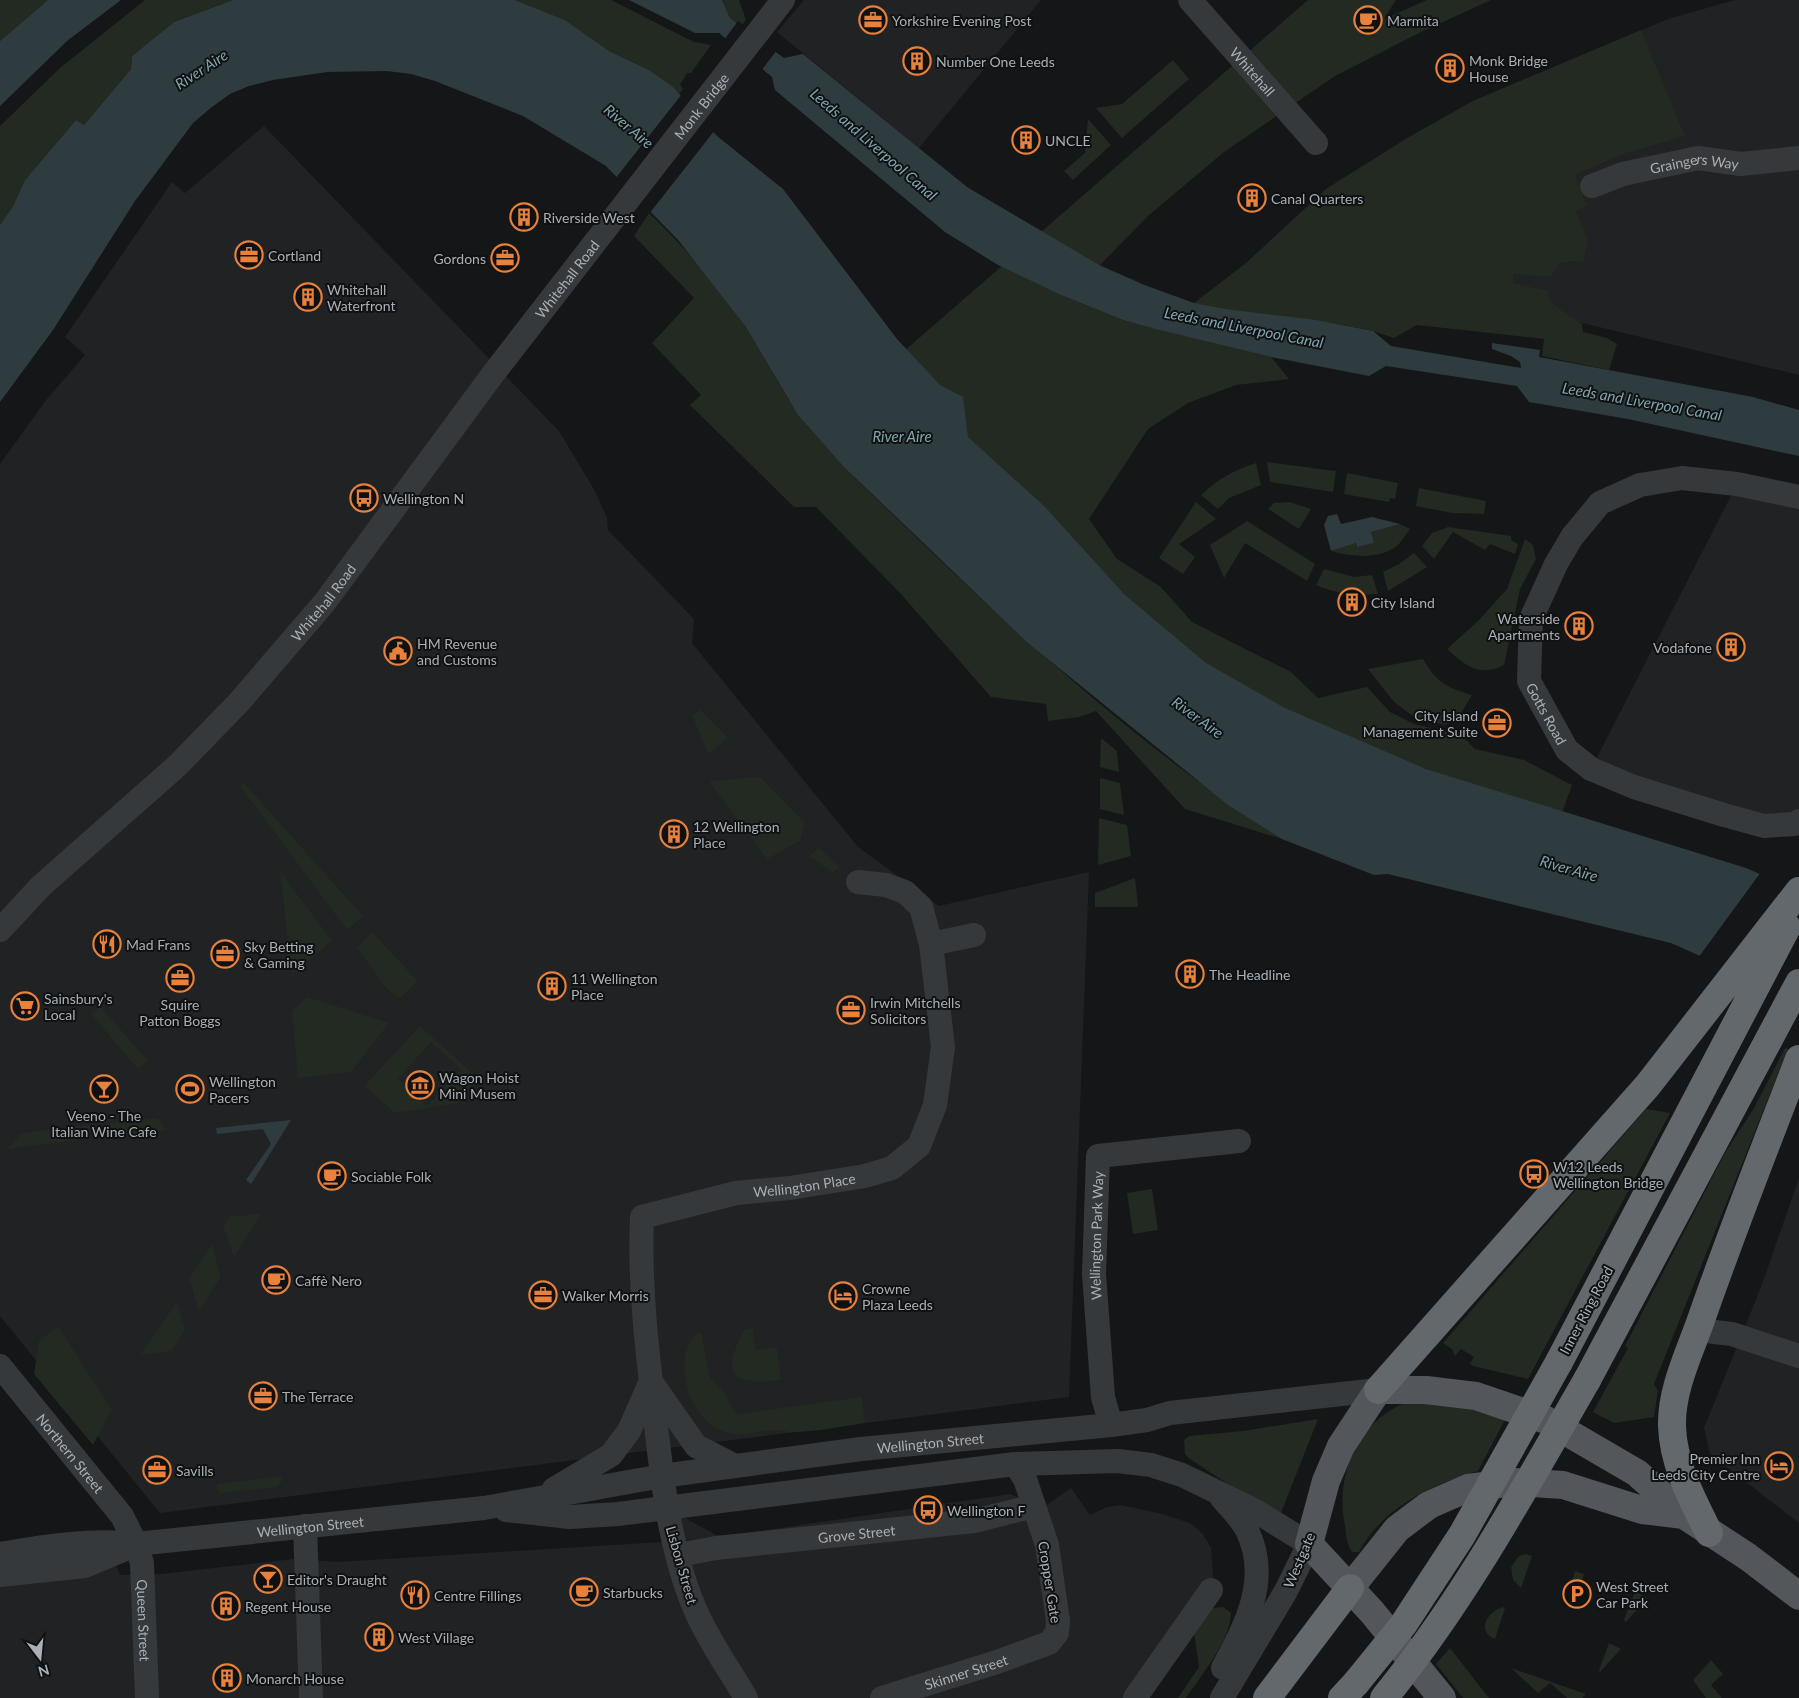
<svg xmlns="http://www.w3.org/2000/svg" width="1799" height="1698" font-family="Lato,sans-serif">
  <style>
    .built { fill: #212224 }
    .green { fill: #222a22; fill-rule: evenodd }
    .water { fill: #2f3c3f }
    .pier { fill: #151617 }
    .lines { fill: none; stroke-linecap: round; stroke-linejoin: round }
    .minor { stroke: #36393c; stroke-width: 24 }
    .major { stroke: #53565b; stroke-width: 28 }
    .highway { stroke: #63686d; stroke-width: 28 }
    .highway-bridge { stroke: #63686d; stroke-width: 28 }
    .labels { text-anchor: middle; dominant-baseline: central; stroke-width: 4; stroke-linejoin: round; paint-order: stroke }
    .poi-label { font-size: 14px; fill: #a8b0b6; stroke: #101112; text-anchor: start }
    .street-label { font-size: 14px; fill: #a8b0b6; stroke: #101112 }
    .water-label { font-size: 15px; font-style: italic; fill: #81a6b0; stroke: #101112 }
  </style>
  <rect width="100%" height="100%" fill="#151617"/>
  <path class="built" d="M804,0H1041L919,148L777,32Z
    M1735,0H1799V375L1578,322L1317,199L1326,189L1409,137L1473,101L1668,19Z
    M264,126L559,431L595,491L607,518L608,530L694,619L692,643L858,847L939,906L1089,872L1069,1397L160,1513L0,1316V464L47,399L85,355L65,337L172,182L185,193Z
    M1737,484L1799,497V821L1795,824L1591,769Z
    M1799,1178V1523L1710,1454L1704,1428L1761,1287Z
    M1071,1488L1090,1515L1107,1507L1121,1505L1162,1514L1190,1523L1203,1534L1211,1548L1213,1573L1211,1590L1135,1698H0V1570L114,1560L120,1575L160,1574L294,1559L337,1562L662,1542L668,1509L720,1537L1010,1494L1042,1508Z"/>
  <path class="green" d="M0,0H48L0,41Z
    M145,0H233L174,22L132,56L131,69L84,125L76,120L25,180L13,206L0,225V126L60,68Z
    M515,0H611L694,42L711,45L691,73H687L680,85L683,89L679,94L649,70L609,51L565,20Z
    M722,0H739L746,20L741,26L730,18Z
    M1308,0H1396L1384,19L1427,0H1491L1421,32L1335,76L1224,152L1148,216L1100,265L1063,296L1123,320L1271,357L1289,379L1236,385L1188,403L1148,429L1089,519L1117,559L1161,587L1192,622L1291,672L1318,698L1367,687L1390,712L1414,724L1461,735L1475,749L1524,760L1572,785L1562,813L1426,769L1287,711L854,477C988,607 1124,738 1282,839L1185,809L1096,711L1079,717L1048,721L1046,704L991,697L900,593L816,507H794L690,405L701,395L652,343L694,298L634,236L649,213C685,247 718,286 746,327C769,362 785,400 812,431Z
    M1641,30L1685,136L1623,154L1575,175L1587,206L1576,211L1588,240L1583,262L1572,261L1560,263L1550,277L1513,274V283L1549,291L1548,298L1554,305L1582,324L1583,332L1607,338L1617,344L1609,370L1542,356L1544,339L1417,325L1394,338L1373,331L1332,323L1228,314L1194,303L1246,263L1326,189L1409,137L1473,101Z
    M1173,60L1189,79L1122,138L1096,108L1122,104Z
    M1088,119L1111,145L1073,180L1064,171L1085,153Z
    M1267,462L1336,471L1333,492L1270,482Z
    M1256,463L1261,485L1229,498L1218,509L1201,495C1218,479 1234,470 1256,463Z
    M1347,473L1398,483L1395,499L1390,498L1389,502L1344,494Z
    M1419,488L1486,501L1484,514L1452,513L1416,506Z
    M1196,502L1216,519L1179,544L1195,557L1183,574L1159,558Z
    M1289,502L1311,509L1299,529L1268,509L1274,503Z
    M1247,521L1315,564L1307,581L1245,543L1224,578L1210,545Z
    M1400,524L1410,529C1406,534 1403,540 1398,545C1381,560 1350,557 1331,551L1356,543L1357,547L1373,543L1370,532Z
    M1448,527L1511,536V540L1518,544L1515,554L1490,544L1485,550L1453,532L1434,559L1422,546L1432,533Z
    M1525,539L1533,545L1536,559L1520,589L1504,665C1479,678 1465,665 1447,649L1478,621L1507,589Z
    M1414,553L1427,567L1388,591L1383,572L1399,564Z
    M1324,569L1354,577L1372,575L1378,594C1355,596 1337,594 1316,585Z
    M1423,659C1437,683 1446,687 1472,695L1457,720L1444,725L1414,717L1394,702L1368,669Z
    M700,710L728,738L708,754L692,715Z
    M1101,738L1117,751L1119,772L1100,767Z
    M760,777L805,823L800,841L767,859L709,781Z
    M1100,778L1120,783L1124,815L1100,809Z
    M244,783L363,916L347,930L240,786Z
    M1099,818L1127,825L1131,856L1098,865Z
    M819,848L839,867L833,873L809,856Z
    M280,871L332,941L292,974Z
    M1135,878L1138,907H1095V893Z
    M372,932L418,981L400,998L387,989L357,948Z
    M307,997L389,1023L351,1072L298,1078L292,1011Z
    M100,1006L148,1061L138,1069L91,1014Z
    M420,1026L471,1072L473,1084L457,1103L395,1113L364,1086ZM431,1042L461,1069L427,1106L398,1079Z
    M1785,1048L1788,1049L1654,1384L1658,1391L1654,1417L1614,1423L1593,1412L1628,1348L1625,1346L1726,1151L1753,1110Z
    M1646,1109L1670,1113L1528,1379L1473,1366L1470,1364L1474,1357L1461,1349L1455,1356L1452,1349L1443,1343Z
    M157,1118L167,1130L98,1139L112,1123Z
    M97,1124L77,1140L7,1149L22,1133Z
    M1152,1189L1158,1230L1133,1234L1127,1193Z
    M262,1213L234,1257L223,1226L231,1215L241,1216Z
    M212,1244L221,1277L199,1311L189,1278Z
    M177,1302L185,1330L172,1351L140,1355Z
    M58,1326L112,1410L93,1445L34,1374L39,1341Z
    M753,1328L756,1350L777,1347L781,1380C732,1386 720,1375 744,1330Z
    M697,1333H701L710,1378L725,1393L731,1407L738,1414L862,1397L865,1423C841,1426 817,1432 793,1432C788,1433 783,1430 778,1430C765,1430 752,1434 740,1434C711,1435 691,1408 686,1383C683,1364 683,1347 697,1333Z
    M1410,1401L1446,1402L1506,1418L1478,1471C1431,1485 1383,1507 1359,1552H1352C1347,1545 1346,1535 1345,1526C1334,1475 1359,1418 1410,1401Z
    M1318,1419L1279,1518L1190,1459L1185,1454L1184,1440L1189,1436L1243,1431Z
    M281,1476L282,1481L276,1487L221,1493L217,1489V1484Z
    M1526,1554L1532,1556L1521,1588L1513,1580L1511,1567L1519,1556Z
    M1575,1571L1584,1574L1574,1606L1565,1603Z
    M1635,1591L1647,1598L1626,1622L1624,1620Z
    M1223,1607L1231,1613C1231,1639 1201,1676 1186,1698H1178L1199,1667L1194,1632L1211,1608Z
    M1503,1607L1505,1608L1495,1639C1475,1631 1488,1611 1503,1607Z
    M1609,1643L1621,1649L1600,1672L1599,1670Z
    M1450,1648L1489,1698H1463L1436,1664Z
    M1711,1660L1723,1674L1711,1685L1722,1698H1706L1693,1680Z
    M1511,1668L1586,1694L1582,1698H1567L1550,1683L1538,1693Z"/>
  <path class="water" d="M48,0H121L67,41L0,106V41Z
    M233,0H515L565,20L609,51L649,70L673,87L717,136L783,189L897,339L940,385L963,397L968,437L1044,506L1125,595L1206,663L1285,708L1426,769L1746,868L1799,891V1000L1671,943L1388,874L1374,875L1282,839L1228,805L1028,643L845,468L798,415L746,327L679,241L606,166L523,116L435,81L411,74L387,71L327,72L273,80L249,86L230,94L212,107L193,123L135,201L53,330L0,402V225L13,206L25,180L76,120L84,125L131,69L132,56L174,22Z
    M629,0H722L730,18L784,58L803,54L967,187L1099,265L1147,286L1194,303L1225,309L1316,320L1373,331L1391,346L1521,368L1520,362L1511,356L1492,349V343L1540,350L1539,357L1753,397L1799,410V456L1628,419L1529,402L1517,386L1386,366L1369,376L1271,357L1156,329L1123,320L1061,295L998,265L945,232L775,90L772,77L719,33H695Z
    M1337,514L1341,524L1372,517L1400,524L1371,532L1374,543L1357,547L1356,543L1331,551L1324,525L1328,516Z
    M291,1120L251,1184L246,1180L271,1144L263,1129L217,1134L216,1128Z"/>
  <path class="pier" d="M738,21L777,50L761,71L724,40Z
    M682,94L715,130L649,214L615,179Z
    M1761,872L1799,888V1002L1698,958Z"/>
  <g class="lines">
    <g class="minor">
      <path id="s1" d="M1190,0L1316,143"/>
      <path id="s2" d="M1592,186L1623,174L1698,158L1741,164L1799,158"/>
      <path id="s3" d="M1799,497L1737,484L1682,478L1640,485L1600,503L1572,537L1556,564L1531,619L1529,681L1567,750L1591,769L1634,787L1724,815L1764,826L1795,824L1799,821"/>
      <path id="s4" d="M0,930L41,886L178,765L240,701L325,602L493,374L783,0"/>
      <path d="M931,944L974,935"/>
      <path d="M1697,1330L1732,1334L1799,1356"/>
      <path id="s5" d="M0,1366L122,1516L136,1544L142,1563L147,1698"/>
      <path d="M652,1383L696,1446L735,1466"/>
      <path id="s6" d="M1111,1425L1103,1397L1094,1274L1098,1156L1239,1141"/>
      <path d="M554,1489L611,1455L629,1431L650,1383"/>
      <path d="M1221,1497C1229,1507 1241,1518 1247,1530C1271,1579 1246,1625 1223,1668"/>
      <path d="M506,1510L570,1517L618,1514L1015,1464L1118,1461L1151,1465L1182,1475L1254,1510L1309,1544L1286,1591L1222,1698"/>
      <path d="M305,1526L311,1698"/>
      <path id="s7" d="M0,1554C45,1546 90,1539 136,1544L484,1508L662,1476L861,1449L1111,1425L1147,1420L1170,1413L1378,1390"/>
      <path id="s8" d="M679,1555L716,1548L974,1521L1034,1506"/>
      <path d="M0,1575L85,1566L135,1545"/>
      <path id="s9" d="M746,1698C729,1669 708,1640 695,1609C670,1551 662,1479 655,1417C647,1350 639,1284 642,1217L736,1193L790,1188L865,1176L892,1168L919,1146L935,1105L943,1047L931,944L921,907L905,892L886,885L858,882"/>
      <path id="s10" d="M882,1698L997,1662L1049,1643L1057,1633L1058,1621L1047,1545L1025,1479L1015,1464"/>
      <path d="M1135,1698L1211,1590"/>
    </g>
    <path class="major" d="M1350,1588L1397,1529L1429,1505L1468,1488L1515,1482L1563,1485L1642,1510L1684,1515
      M1442,1698L1372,1612L1309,1544L1326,1481L1341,1446L1378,1390H1426L1476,1396L1546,1420L1637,1473L1684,1515L1748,1557L1799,1596"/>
    <path class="highway" d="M1559,1362L1787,927
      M1587,1380L1799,983
      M1378,1390L1648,1085L1799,891
      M1709,1533C1692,1499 1673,1464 1672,1426C1671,1389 1690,1352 1702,1317C1732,1231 1766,1145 1799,1059
      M1267,1698L1350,1588
      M1342,1698L1356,1683"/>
    <path class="highway-bridge" d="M1356,1683L1403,1625L1462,1535L1559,1362
      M1384,1698C1464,1600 1524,1489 1587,1380"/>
  </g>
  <defs>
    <g id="office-ring" transform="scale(1.4375)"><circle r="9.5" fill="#101112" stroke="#e8813c" stroke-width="1.5"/><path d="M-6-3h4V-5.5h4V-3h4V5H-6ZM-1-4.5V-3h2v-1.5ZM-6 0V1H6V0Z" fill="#e8813c"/></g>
    <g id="cafe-ring" transform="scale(1.4375)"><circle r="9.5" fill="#101112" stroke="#e8813c" stroke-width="1.5"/><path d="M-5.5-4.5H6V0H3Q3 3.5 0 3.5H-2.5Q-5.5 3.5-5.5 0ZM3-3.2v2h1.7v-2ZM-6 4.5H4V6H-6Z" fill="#e8813c"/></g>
    <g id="building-ring" transform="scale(1.4375)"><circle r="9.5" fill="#101112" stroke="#e8813c" stroke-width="1.5"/><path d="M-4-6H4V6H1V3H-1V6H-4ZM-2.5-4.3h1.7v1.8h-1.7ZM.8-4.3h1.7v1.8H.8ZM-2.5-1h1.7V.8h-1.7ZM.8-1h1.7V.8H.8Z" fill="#e8813c"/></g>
    <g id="bus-ring" transform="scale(1.4375)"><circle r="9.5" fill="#101112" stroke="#e8813c" stroke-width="1.5"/><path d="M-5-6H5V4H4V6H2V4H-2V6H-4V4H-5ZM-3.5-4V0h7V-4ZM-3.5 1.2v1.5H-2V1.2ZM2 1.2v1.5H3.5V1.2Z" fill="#e8813c"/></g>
    <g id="civic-ring" transform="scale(1.4375)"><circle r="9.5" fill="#101112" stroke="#e8813c" stroke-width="1.5"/><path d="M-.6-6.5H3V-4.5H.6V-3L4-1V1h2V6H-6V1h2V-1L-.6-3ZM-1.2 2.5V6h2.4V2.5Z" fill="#e8813c"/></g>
    <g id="restaurant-ring" transform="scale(1.4375)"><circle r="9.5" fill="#101112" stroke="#e8813c" stroke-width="1.5"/><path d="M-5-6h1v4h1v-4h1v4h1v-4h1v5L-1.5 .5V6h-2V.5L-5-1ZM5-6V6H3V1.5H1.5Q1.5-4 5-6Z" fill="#e8813c"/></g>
    <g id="supermarket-ring" transform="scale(1.4375)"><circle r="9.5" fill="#101112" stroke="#e8813c" stroke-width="1.5"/><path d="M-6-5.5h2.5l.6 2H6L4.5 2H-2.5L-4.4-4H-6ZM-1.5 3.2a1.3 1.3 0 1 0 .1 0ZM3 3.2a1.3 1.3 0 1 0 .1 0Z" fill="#e8813c"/></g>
    <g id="museum-ring" transform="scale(1.4375)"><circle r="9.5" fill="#101112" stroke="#e8813c" stroke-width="1.5"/><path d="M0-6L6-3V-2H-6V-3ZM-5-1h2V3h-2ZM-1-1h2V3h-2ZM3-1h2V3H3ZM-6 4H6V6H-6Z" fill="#e8813c"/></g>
    <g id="bar-ring" transform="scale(1.4375)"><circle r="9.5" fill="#101112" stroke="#e8813c" stroke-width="1.5"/><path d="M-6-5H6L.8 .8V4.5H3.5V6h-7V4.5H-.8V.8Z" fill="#e8813c"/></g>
    <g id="stadium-ring" transform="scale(1.4375)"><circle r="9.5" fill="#101112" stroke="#e8813c" stroke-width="1.5"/><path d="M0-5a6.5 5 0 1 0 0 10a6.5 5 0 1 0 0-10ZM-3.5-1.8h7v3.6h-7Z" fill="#e8813c"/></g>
    <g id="hotel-ring" transform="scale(1.4375)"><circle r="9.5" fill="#101112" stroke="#e8813c" stroke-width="1.5"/><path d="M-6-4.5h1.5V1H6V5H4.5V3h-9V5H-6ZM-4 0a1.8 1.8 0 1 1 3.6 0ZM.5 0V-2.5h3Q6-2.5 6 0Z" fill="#e8813c"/></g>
    <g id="parking-ring" transform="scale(1.4375)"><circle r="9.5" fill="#101112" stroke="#e8813c" stroke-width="1.5"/><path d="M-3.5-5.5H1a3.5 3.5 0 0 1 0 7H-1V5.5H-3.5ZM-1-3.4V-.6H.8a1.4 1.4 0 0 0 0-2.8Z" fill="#e8813c"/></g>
  </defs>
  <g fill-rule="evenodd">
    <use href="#office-ring" x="873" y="20"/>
    <use href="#cafe-ring" x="1368" y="20"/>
    <use href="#building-ring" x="917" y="61"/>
    <use href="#building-ring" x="1450" y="68"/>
    <use href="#building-ring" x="1026" y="140"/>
    <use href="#building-ring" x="1252" y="198"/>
    <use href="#building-ring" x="524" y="217"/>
    <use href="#office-ring" x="249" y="255"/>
    <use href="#office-ring" x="505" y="258"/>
    <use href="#building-ring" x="308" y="297"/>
    <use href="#bus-ring" x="364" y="498"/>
    <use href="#building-ring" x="1352" y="602"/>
    <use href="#building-ring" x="1579" y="626"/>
    <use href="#building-ring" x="1731" y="647"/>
    <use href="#civic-ring" x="398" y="651"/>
    <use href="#office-ring" x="1497" y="723"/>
    <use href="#building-ring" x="674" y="834"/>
    <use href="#restaurant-ring" x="107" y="944"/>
    <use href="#office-ring" x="225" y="954"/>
    <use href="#building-ring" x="1190" y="974"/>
    <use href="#office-ring" x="180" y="978"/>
    <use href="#building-ring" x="552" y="986"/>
    <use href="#supermarket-ring" x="25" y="1006"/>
    <use href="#office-ring" x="851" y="1010"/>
    <use href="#museum-ring" x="420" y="1085"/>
    <use href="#bar-ring" x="104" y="1089"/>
    <use href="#stadium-ring" x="190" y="1089"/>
    <use href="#bus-ring" x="1534" y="1174"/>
    <use href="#cafe-ring" x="332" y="1176"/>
    <use href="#cafe-ring" x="276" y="1280"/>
    <use href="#office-ring" x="543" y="1295"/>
    <use href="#hotel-ring" x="843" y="1296"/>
    <use href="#office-ring" x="263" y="1396"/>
    <use href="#hotel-ring" x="1779" y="1466"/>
    <use href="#office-ring" x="157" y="1470"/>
    <use href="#bus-ring" x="928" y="1510"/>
    <use href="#bar-ring" x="268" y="1579"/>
    <use href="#cafe-ring" x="584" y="1592"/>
    <use href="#parking-ring" x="1577" y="1594"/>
    <use href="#restaurant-ring" x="415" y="1595"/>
    <use href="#building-ring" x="226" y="1606"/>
    <use href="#building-ring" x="379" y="1637"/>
    <use href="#building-ring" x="227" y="1678"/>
  </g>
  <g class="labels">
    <g class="poi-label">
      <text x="892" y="20">Yorkshire Evening Post</text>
      <text x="1387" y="20">Marmita</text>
      <text x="1469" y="60">Monk Bridge<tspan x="1469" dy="16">House</tspan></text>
      <text x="936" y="61">Number One Leeds</text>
      <text x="1045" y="140">UNCLE</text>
      <text x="1271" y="198">Canal Quarters</text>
      <text x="543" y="217">Riverside West</text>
      <text x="268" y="255">Cortland</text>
      <text x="486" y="258" text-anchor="end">Gordons</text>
      <text x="327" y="289">Whitehall<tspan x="327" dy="16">Waterfront</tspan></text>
      <text x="383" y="498">Wellington N</text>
      <text x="1371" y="602">City Island</text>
      <text x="1560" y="618" text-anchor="end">Waterside<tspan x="1560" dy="16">Apartments</tspan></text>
      <text x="417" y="643">HM Revenue<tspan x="417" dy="16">and Customs</tspan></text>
      <text x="1712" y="647" text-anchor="end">Vodafone</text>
      <text x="1478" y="715" text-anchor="end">City Island<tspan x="1478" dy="16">Management Suite</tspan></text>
      <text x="693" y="826">12 Wellington<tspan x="693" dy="16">Place</tspan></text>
      <text x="126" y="944">Mad Frans</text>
      <text x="244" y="946">Sky Betting<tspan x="244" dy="16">&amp; Gaming</tspan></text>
      <text x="1209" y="974">The Headline</text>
      <text x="571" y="978">11 Wellington<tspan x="571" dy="16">Place</tspan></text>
      <text x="44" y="998">Sainsbury's<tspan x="44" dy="16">Local</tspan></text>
      <text x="870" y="1002">Irwin Mitchells<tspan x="870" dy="16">Solicitors</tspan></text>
      <text x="180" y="1004" text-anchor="middle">Squire<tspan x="180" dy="16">Patton Boggs</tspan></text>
      <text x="439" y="1077">Wagon Hoist<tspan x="439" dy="16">Mini Musem</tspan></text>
      <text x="209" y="1081">Wellington<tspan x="209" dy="16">Pacers</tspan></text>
      <text x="104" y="1115" text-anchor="middle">Veeno - The<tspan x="104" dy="16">Italian Wine Cafe</tspan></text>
      <text x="1553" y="1166">W12 Leeds<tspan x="1553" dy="16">Wellington Bridge</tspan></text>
      <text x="351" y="1176">Sociable Folk</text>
      <text x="295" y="1280">Caffè Nero</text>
      <text x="862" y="1288">Crowne<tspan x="862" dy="16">Plaza Leeds</tspan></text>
      <text x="562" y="1295">Walker Morris</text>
      <text x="282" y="1396">The Terrace</text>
      <text x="1760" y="1458" text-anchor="end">Premier Inn<tspan x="1760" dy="16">Leeds City Centre</tspan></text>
      <text x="176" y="1470">Savills</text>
      <text x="947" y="1510">Wellington F</text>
      <text x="287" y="1579">Editor's Draught</text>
      <text x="1596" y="1586">West Street<tspan x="1596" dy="16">Car Park</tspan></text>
      <text x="603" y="1592">Starbucks</text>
      <text x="434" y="1595">Centre Fillings</text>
      <text x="245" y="1606">Regent House</text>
      <text x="398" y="1637">West Village</text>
      <text x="246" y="1678">Monarch House</text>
    </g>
    <g class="street-label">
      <text stroke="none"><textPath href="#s1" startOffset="95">Whitehall</textPath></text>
      <text stroke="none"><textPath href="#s4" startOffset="1085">Monk Bridge</textPath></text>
      <text stroke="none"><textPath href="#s2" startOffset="106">Graingers Way</textPath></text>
      <text stroke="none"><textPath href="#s4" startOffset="866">Whitehall Road</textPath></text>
      <text stroke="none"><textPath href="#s4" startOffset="461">Whitehall Road</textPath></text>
      <text stroke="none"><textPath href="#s3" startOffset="440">Gotts Road</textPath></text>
      <text stroke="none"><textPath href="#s9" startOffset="666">Wellington Place</textPath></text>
      <text stroke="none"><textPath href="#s6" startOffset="191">Wellington Park Way</textPath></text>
      <text transform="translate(1586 1310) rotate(-62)">Inner Ring Road</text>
      <text stroke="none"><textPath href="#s7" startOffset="938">Wellington Street</textPath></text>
      <text stroke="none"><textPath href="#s5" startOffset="112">Northern Street</textPath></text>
      <text stroke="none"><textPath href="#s7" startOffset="312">Wellington Street</textPath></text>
      <text stroke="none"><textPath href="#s8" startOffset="179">Grove Street</textPath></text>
      <text transform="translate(1299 1560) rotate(-67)">Westgate</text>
      <text transform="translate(682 1565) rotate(74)">Lisbon Street</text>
      <text transform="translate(1050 1582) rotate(81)">Cropper Gate</text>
      <text stroke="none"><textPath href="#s5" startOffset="302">Queen Street</textPath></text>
      <text stroke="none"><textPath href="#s10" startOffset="88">Skinner Street</textPath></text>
    </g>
    <g class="water-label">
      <text transform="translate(201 69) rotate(-33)">River Aire</text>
      <text transform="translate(629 126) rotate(40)">River Aire</text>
      <text transform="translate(874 144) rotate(41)">Leeds and Liverpool Canal</text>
      <text transform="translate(1244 327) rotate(11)">Leeds and Liverpool Canal</text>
      <text transform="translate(1642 401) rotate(10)">Leeds and Liverpool Canal</text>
      <text x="902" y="436">River Aire</text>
      <text transform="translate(1198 717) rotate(36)">River Aire</text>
      <text transform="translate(1569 868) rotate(16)">River Aire</text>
    </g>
  </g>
  <g transform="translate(40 1658) rotate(164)" stroke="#101112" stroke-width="4" paint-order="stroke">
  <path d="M0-4L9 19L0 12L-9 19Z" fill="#a8b0b6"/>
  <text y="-8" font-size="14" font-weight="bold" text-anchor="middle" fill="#a8b0b6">N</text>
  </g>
</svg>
